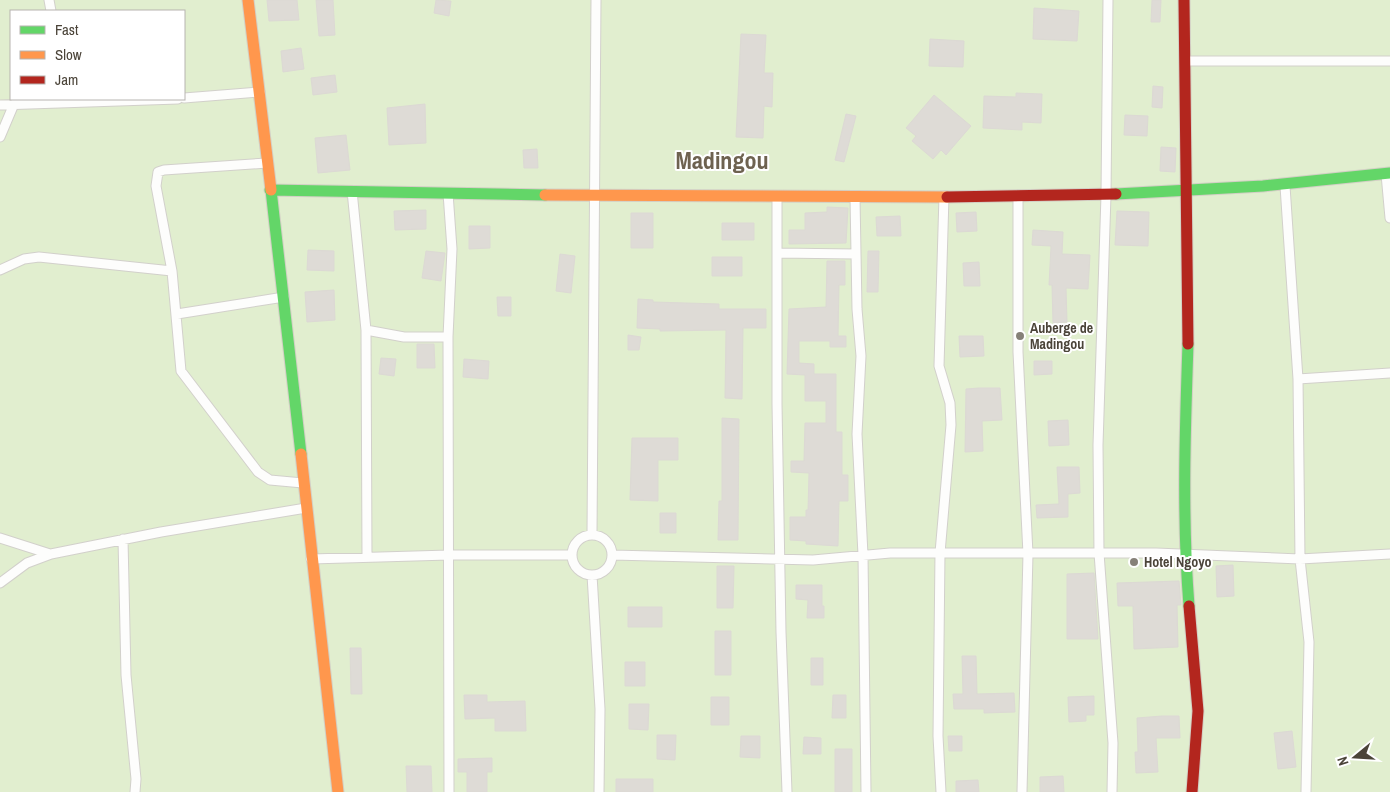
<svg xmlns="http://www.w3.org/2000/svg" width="1390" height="792" font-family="'Archivo Narrow',sans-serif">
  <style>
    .green { fill: #e1eecf; fill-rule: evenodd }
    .building { fill: #dedbd6; stroke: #dcd9d4 }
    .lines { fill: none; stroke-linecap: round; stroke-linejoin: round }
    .street-casing { stroke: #d2d0cb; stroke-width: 11 }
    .fast-casing { stroke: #d3cfc5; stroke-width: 13 }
    .slow-casing { stroke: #d3cfc5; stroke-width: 13 }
    .jam-casing { stroke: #d3cfc5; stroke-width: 13 }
    .street { stroke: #fdfdfc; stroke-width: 9 }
    .fast { stroke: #63d668; stroke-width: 11 }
    .slow { stroke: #ff974d; stroke-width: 11 }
    .jam { stroke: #b3261e; stroke-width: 11 }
    .poi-dot { fill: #868178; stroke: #fff; stroke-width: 2 }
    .labels { text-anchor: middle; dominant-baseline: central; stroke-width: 4; stroke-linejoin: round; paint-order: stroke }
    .poi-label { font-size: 14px; font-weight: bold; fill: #4b4439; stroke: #fff; text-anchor: start }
    .town-label { font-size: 24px; font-weight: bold; fill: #6e6250; stroke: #fff }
  </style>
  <rect width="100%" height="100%" fill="#f4f2ee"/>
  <path class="green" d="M0,0H1390V792H0ZM11,11H184V99H11Z"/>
  <path class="building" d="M267,0H297L299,20L269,21Z
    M316,0H333L335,35L319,36Z
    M436,0L451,1L449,16L434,13Z
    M1152,0H1161L1160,22H1151Z
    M1034,8L1079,11L1077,41L1033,39Z
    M741,34L766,35L764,73H773L772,107L764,106L763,138L736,137Z
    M930,39L964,41L963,67L929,66Z
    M301,48L304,69L283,72L281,51Z
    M335,75L337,92L313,95L311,78Z
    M1153,86L1163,87L1162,108L1152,107Z
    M1016,93L1042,94L1041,123L1022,122V130L983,128L984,96L1016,97Z
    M934,95L971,126L946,155L941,150L933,159L912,141L916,136L906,128Z
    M425,104L426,143L389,145L387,108Z
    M846,114L856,116L844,162L835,160Z
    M1125,115L1148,116L1147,136L1124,135Z
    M346,135L350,170L318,173L315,138Z
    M1161,147L1176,148L1175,172L1160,171Z
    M537,149L538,168H524L523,150Z
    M827,207L848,208L846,243L789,244V230H805V213L827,212Z
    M426,210V229L395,230L394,211Z
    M1117,211L1149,212L1148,246L1115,245Z
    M976,212L977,231L957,232L956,213Z
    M631,213H653V248H631Z
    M900,216L901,236H877L876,217Z
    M722,223H754V240H722Z
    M469,226H490V248L469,249Z
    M1033,230L1063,232L1062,254L1090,255L1088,289L1066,288L1067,322L1053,323L1052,285H1049L1051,246L1032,245Z
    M308,250L334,251V271L307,270Z
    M426,251L445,253L441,281L422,278Z
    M868,251H879L878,292H867Z
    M560,254L575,256L571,293L556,291Z
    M712,257H742V276H712Z
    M827,261H845V285H839L838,336H846V347H830V341H799V363L814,364V374H836V432H842V475H848V501H839L838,546L806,544V541L790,540V517H806V510H808L809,473L791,472V461H804L805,423H826V401H805V375L787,374L789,309L826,307Z
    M979,262L980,286H964L963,263Z
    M334,290L335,320L307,322L305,292Z
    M497,297H511V316H498Z
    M638,299L653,300V302L719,304V309H766V328H743L742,399L725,398L726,330L660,331V329L637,328Z
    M628,335L641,337L639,350H628Z
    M959,336H983L984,356L960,357Z
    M417,344H434L435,368H417Z
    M381,358L396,359L394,376L379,374Z
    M464,359L489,361L488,379L463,377Z
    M1034,361H1052V374L1034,375Z
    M979,388H1000L1002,420L982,421L983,451L965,452L966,389Z
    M722,418L739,419L738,540H718L719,501H722Z
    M1068,420L1069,445L1049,446L1048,421Z
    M632,438H678V460H658V501L630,500Z
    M1057,467H1079L1080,493L1068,494V517L1037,518L1036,505L1059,504Z
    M660,513H676V533H660Z
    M1233,565L1234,596L1217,597L1216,566Z
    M717,566H734L733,608H717Z
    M1094,573L1098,639H1067V574Z
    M1179,581L1181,605H1177L1178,647L1134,649L1133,606H1118L1117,583Z
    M796,585H822V606H824V618H807L808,600L796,599Z
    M628,607H662V627H628Z
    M715,631H731V675H715Z
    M350,648H361L362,694H351Z
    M962,656H976L977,694L1014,693L1015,712L984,713V709H954L953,694H963Z
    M811,658H823V685H811Z
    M625,662H645V686H625Z
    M464,695H487V702L525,701L526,731H495V718L465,719Z
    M833,695H846V718H832Z
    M1094,696V715H1086V721L1069,722L1068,697Z
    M711,697H729V725H711Z
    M629,704H649L648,730L629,729Z
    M1162,716H1179L1180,738H1156L1158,772L1136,773L1135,752H1138L1137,718Z
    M1292,731L1296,767L1278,769L1274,733Z
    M657,735H676L675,760L657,759Z
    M741,736H760V758L740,757Z
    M948,736H962V751H949Z
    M804,737L821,738V754H803Z
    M835,749H852V792H835Z
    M492,758V772H487V792H467V772H458V759Z
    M406,766H431L432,792H407Z
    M1063,776L1064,792H1040V777Z
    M616,779H653V792H616Z
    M978,780L979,792H956V781Z"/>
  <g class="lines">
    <g class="street-casing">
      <path id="street" d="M49,0L51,11
        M1108,0L1106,195L1098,445L1099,553L1113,743L1112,792
        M1185,61H1390
        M184,98L260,92
        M0,105L178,99
        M0,137L14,104
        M267,163L164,170L158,172L156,186L172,271L181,371L258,472L270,480L303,483
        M1386,174L1390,218
        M1285,186L1298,379L1300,559L1309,642L1306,792
        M352,191L366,330L367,557
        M448,193L452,249L448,337L449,792
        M1018,195V352L1028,554L1022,792
        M777,197V404L781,632L787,792
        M855,197L857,309L861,356L857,434L863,555L866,792
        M777,253L856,254
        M0,270L24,259L39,257L172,271
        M177,314L284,297
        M366,330L404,337H448
        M1298,379L1390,373
        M592,534L596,0
        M572 555a20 20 0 1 1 40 0a20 20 0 1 1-40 0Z
        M0,538L50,554
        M123,539L126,675L136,779L135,792
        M612,555L813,560L890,553H1156L1300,559L1390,554
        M311,559L449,555H572
        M592,575L600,709L599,792
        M0,583L27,563L51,554L161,532L306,508
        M941,792L938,736L940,553L951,425L950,403L939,366L944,196"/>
    </g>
    <g class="fast-casing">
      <path id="fast" d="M270,190L545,195
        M271,190L301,454
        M1116,194L1263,186L1390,173
        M1188,344C1185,431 1182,518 1189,606"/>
    </g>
    <g class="slow-casing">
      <path id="slow" d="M248,0L271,190
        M545,195L947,197
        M301,454L338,792"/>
    </g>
    <g class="jam-casing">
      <path id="jam" d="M1184,0L1188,344
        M947,197L1116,194
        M1189,606L1198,711L1192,792"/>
    </g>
    <use href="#street" class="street"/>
    <use href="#fast" class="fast"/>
    <use href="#slow" class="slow"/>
    <use href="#jam" class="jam"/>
  </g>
  <g class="poi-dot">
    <circle cx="1020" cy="336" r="5"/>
    <circle cx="1134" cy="562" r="5"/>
  </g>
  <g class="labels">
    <g class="poi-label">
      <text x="1030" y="328">Auberge de<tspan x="1030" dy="16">Madingou</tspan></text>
      <text x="1144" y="562">Hotel Ngoyo</text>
    </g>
    <g class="town-label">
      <text x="722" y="160">Madingou</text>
    </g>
  </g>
  <rect x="10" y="10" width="175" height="90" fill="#ffffff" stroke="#b7b4b0"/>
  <rect x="20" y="26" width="25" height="8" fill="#63d668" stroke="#b7b4b0"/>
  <text x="55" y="35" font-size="15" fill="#4b4439">Fast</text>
  <rect x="20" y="51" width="25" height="8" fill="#ff974d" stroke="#b7b4b0"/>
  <text x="55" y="60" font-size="15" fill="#4b4439">Slow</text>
  <rect x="20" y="76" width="25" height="8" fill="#b3261e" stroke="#b7b4b0"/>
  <text x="55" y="85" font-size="15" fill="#4b4439">Jam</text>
  <g transform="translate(1355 757) rotate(252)" stroke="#ffffff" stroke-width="4" paint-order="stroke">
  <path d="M0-4L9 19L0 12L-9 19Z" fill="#4b4439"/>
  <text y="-8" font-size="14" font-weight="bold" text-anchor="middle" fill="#4b4439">N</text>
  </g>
</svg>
